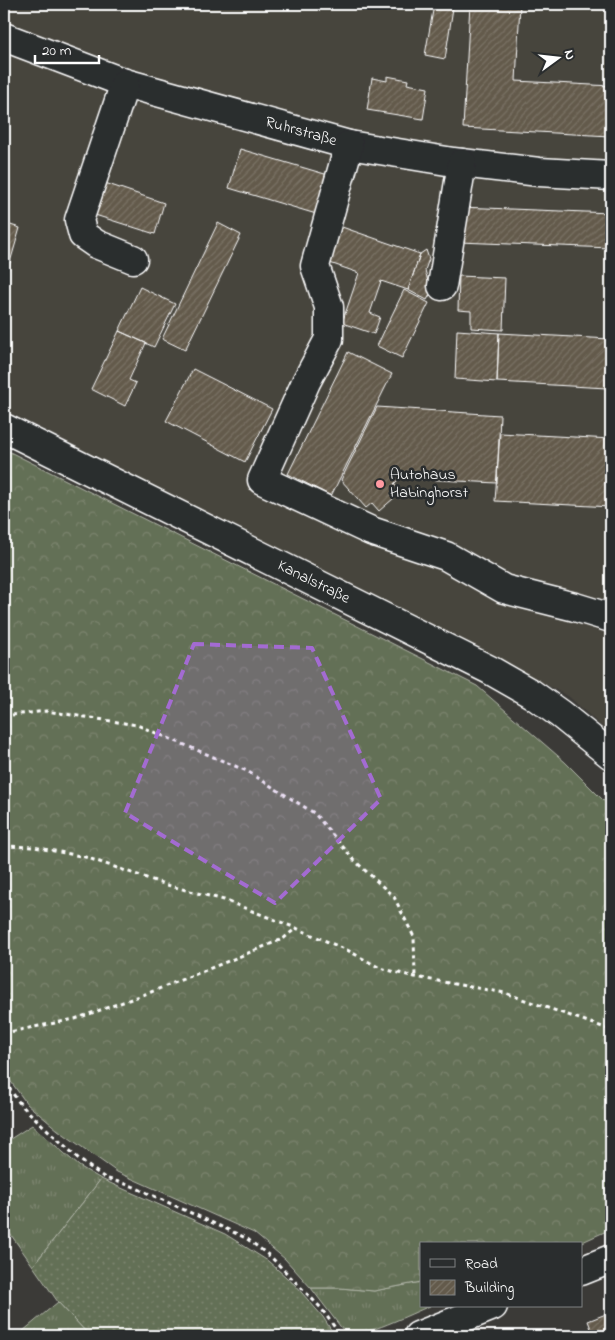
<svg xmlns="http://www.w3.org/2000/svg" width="615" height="1340" font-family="'Indie Flower',sans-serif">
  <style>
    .built { fill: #47443d }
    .grass { fill: url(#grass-tufts); stroke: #b2b7aa }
    .forest { fill: url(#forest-crowns); stroke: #b2b7aa }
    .garden { fill: url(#garden-dots); stroke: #b2b7aa }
    .building { fill: url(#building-hatch); stroke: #fff }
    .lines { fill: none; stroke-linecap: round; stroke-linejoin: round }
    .minor-casing { stroke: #fff; stroke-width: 31 }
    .major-casing { stroke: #fff; stroke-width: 31 }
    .path { stroke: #fff; stroke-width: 3; stroke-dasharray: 4 4; stroke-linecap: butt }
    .minor { stroke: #2a2d2e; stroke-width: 28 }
    .major { stroke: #2a2d2e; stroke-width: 28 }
    .marked { fill: #a36bd2; fill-opacity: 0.2; stroke: #a36bd2; stroke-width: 4; stroke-dasharray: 10 6; stroke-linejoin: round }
    .poi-dot { fill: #ff9aa2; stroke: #2a2d2e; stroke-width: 2 }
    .labels { text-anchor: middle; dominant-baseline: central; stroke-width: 5; stroke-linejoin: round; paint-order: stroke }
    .street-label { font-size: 16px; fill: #fff; stroke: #2a2d2e }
    .poi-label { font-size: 16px; fill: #fff; stroke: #2a2d2e; text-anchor: start }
  </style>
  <defs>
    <pattern id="grass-tufts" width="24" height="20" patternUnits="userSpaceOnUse" patternTransform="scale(1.25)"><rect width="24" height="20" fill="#646f56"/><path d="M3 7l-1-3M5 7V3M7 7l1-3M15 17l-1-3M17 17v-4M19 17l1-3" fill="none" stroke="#7b856f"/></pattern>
    <pattern id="forest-crowns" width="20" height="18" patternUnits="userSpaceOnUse" patternTransform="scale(1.25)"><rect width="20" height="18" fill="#646f56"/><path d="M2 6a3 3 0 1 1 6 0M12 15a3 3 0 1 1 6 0" fill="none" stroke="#7b856f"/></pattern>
    <pattern id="garden-dots" width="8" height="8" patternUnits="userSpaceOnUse" patternTransform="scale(1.25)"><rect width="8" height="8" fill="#646f56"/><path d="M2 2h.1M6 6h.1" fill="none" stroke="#7b856f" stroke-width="1.8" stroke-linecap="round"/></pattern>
    <pattern id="building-hatch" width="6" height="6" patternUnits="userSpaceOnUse" patternTransform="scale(1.25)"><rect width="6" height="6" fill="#635a4b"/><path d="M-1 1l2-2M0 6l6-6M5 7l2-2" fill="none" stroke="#7a7366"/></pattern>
  </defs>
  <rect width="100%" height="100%" fill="#3b3a37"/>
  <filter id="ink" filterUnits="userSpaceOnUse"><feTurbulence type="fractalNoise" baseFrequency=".02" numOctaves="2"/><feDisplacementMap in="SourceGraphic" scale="10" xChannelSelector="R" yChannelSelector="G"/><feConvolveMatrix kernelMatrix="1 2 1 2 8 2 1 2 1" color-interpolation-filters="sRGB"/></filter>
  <g filter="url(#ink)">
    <path class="built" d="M4,4H611V735L568,696L4,410Z"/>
    <path class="grass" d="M32,1125L79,1166L101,1179L33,1266L4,1225V1143Z
      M421,1282V1306H430C412,1313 363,1338 346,1334L311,1288H340L374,1291Z
      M58,1302L90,1336H17Z"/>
    <path class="forest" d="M4,449L477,686L565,762L611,808V1229L578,1244H421V1282L374,1291L340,1288H311L285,1259L254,1233L117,1172L58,1130L27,1104L4,1072Z"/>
    <path class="garden" d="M101,1179L225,1234L268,1261L295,1285L323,1317L333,1333L323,1336H90L58,1302L33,1266Z"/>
    <path class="building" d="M470,4H520L516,81L611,86L610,136L463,128Z
      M434,5L453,8L445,59L425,55Z
      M387,76L408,80L407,84L428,88L423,119L367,110L372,78L387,81Z
      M240,149L335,177L323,216L229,188Z
      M105,183L164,203L155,234L95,215Z
      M460,207L611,213V248L459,242Z
      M4,223L20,228L4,283Z
      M218,223L241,235L185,350L162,339Z
      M339,226L420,254L408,290L381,281L370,313L380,317L374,334L342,323L359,273L327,262Z
      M426,250L429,259L425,270L431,293L427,300L408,290L420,254Z
      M459,276L505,278L503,330L471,328V311L458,310Z
      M140,287L175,304L154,347L119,331Z
      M404,290L429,303L402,358L377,346Z
      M457,330L499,333L497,382L455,379Z
      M119,331L146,343L129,380L136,383L125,406L91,389Z
      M499,333L610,339L607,388L497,382Z
      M348,352L392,374L331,496L288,474Z
      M193,369L272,409L245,462L166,421Z
      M377,407L500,415L497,483L400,478L394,484L401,492L379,511L372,503L366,508L341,480Z
      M500,433L611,439V507L495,501Z
      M611,1312V1336H594L588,1321Z
      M561,1332L563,1336H549Z"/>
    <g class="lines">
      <g class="minor-casing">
        <g id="minor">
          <path id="s1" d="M4,37L125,83L349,145L453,162L539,172L611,176"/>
          <path d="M125,83L79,220L83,235L96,244L133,259"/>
          <path d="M349,145L315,266L329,307V339L306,382L262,480L371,531L446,556L504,589L575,607L611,618"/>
          <path d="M442,286L462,163"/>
        </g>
      </g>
      <g class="major-casing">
        <g id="major">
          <path id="s2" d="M4,428L490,670L532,694L560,714L611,755"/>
          <path d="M581,1271L611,1259"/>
          <path d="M418,1336L493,1306"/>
        </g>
      </g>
      <path class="path" d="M4,716L46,711L137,725L247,771L314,813L355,861L394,897L414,937L415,977
        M4,846L34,847L85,857L167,885L224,900L296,928L349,951L380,968L415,977L505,993L611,1030
        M4,1033L75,1019L151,992L283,939L296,928
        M4,1081L21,1105L80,1160L105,1178L132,1186L246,1238L271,1257L321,1308L336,1329L338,1336"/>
      <use href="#minor" class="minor"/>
      <use href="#major" class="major"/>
    </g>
  </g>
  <path class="marked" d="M194,644L312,648L381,799L275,903L125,813Z"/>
  <circle class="poi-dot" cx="380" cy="484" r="5"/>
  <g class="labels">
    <g class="street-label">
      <text stroke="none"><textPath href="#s1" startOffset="312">Ruhrstraße</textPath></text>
      <text stroke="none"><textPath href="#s2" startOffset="346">Kanalstraße</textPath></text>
    </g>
    <g class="poi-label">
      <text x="390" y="475">Autohaus<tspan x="390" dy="18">Habinghorst</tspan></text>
    </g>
  </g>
  <rect width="615" height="1340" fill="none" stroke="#2a2d2e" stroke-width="20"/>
  <rect x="10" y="10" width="595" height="1320" fill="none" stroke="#fff" stroke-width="2" filter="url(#ink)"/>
  <rect x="420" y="1242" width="162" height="65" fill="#2a2d2e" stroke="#7f8182"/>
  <rect x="430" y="1259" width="25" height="8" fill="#2a2d2e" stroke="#7f8182"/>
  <text x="465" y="1268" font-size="15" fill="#ffffff">Road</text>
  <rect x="430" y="1280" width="25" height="15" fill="url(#building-hatch)" stroke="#7f8182"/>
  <text x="465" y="1292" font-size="15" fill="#ffffff">Building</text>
  <g transform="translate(558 58) rotate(75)" stroke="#2a2d2e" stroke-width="4" paint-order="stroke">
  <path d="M0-4L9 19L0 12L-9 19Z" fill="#ffffff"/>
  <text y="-8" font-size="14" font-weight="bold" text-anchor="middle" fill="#ffffff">N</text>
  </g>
  <path d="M35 55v8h64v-8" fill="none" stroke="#ffffff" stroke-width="2.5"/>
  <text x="42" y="55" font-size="15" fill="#ffffff" stroke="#2a2d2e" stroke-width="4" paint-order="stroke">20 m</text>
</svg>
